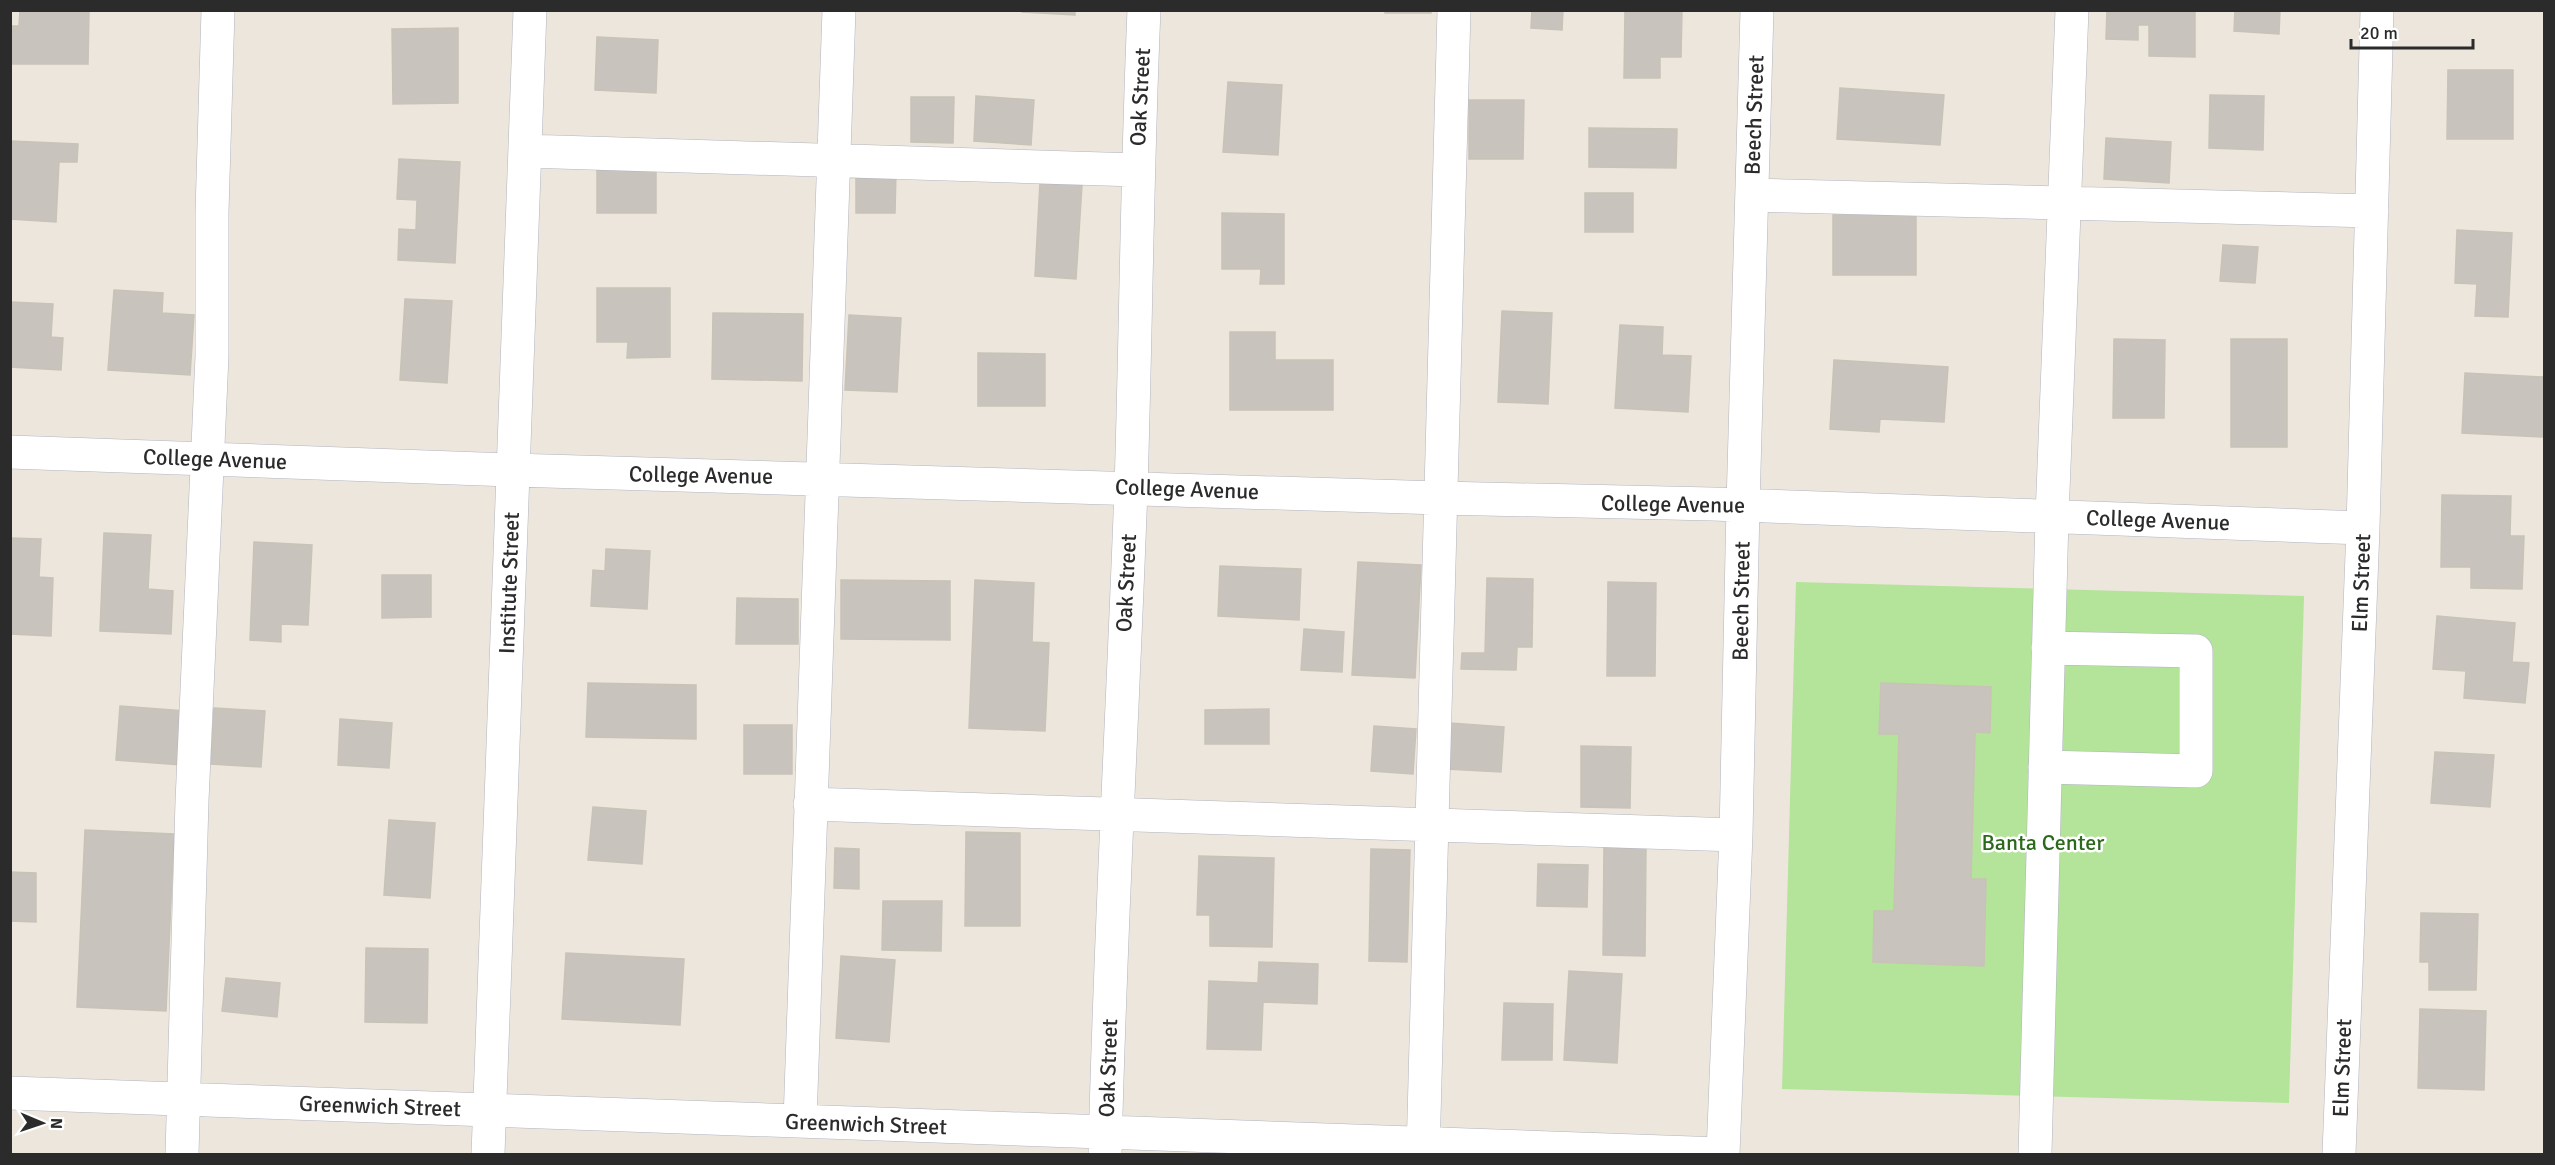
<svg xmlns="http://www.w3.org/2000/svg" width="2555" height="1165" font-family="Signika,sans-serif">
  <style>
    .green { fill: #b4e39a }
    .building { fill: #c8c3bd; stroke: #c8c2b7; stroke-width: 1.5 }
    .lines { fill: none; stroke-linecap: round; stroke-linejoin: round }
    .minor-casing { stroke: #b1b4bf; stroke-width: 34 }
    .minor { stroke: #fff; stroke-width: 33 }
    .labels { text-anchor: middle; dominant-baseline: central; stroke-width: 5; stroke-linejoin: round; paint-order: stroke }
    .street-label { font-size: 22px; fill: #2b2b2b; stroke: #fff }
    .park-label { font-size: 22px; fill: #2b691b; stroke: #fff }
  </style>
  <rect width="100%" height="100%" fill="#ede6dd"/>
  <path class="green" d="M1796,582L2304,596L2289,1103L1782,1089Z"/>
  <path class="building" d="M20,10L89,11L88,64H10V26H19Z
    M1022,10H1075V15L1022,12Z
    M1385,10H1431V13H1385Z
    M1532,10H1563L1562,30L1531,28Z
    M1625,10H1682L1681,57H1660V78H1624Z
    M2107,10H2195V57L2149,56V25H2138V40L2106,39Z
    M2235,10H2280L2279,34L2234,31Z
    M458,28V103L393,104L392,29Z
    M597,37L658,40L656,93L595,90Z
    M2448,70H2513V139H2447Z
    M1228,82L1282,85L1278,155L1223,152Z
    M1840,88L1944,95L1940,145L1837,139Z
    M2210,95L2264,96L2263,150L2209,148Z
    M976,96L1034,100L1031,145L974,141Z
    M911,97H954L953,143L911,142Z
    M1469,100H1524L1523,159H1469Z
    M1589,128L1677,129L1676,168L1589,167Z
    M2106,138L2171,142L2169,183L2104,179Z
    M10,141L78,144L77,162H59L56,222L10,219Z
    M399,159L460,162L455,263L398,260L399,229L416,230L417,200L397,199Z
    M597,164H656V213H597Z
    M856,170L896,171L895,213H856Z
    M1040,182L1082,185L1076,279L1035,276Z
    M1585,193H1633V232H1585Z
    M1222,213L1284,214V284H1260L1261,269H1222Z
    M1833,215H1916V275H1833Z
    M2457,230L2512,233L2508,317L2475,316L2477,284L2455,283Z
    M2223,245L2258,247L2255,283L2220,281Z
    M597,288H670V357L627,358L628,342H597Z
    M114,290L163,293L162,313L194,315L190,375L108,370Z
    M405,299L452,301L447,383L400,380Z
    M10,302L53,304L51,337L63,338L61,370L10,367Z
    M1502,311L1552,313L1548,404L1498,402Z
    M713,313L803,314L802,381L712,379Z
    M849,315L901,318L897,392L845,390Z
    M1620,325L1663,327L1662,355L1691,356L1688,412L1615,408Z
    M1230,332H1275V360H1333V410H1230Z
    M2114,339L2165,340L2164,418H2113Z
    M2231,339H2287V447H2231Z
    M978,353L1045,354V406H978Z
    M1834,360L1948,367L1944,422L1880,419L1879,432L1830,429Z
    M2465,373L2544,377V437L2462,433Z
    M2442,495L2511,496L2510,536H2524L2522,589L2471,588V567H2441Z
    M104,533L151,535L148,589L173,591L171,634L100,631Z
    M10,538L41,539L39,577L53,578L51,636L10,634Z
    M254,542L312,545L308,625L281,624V642L250,640Z
    M606,549L650,551L647,609L591,606L593,570L605,571Z
    M1358,562L1421,565L1415,678L1352,675Z
    M1220,566L1301,569L1299,620L1218,616Z
    M382,575H431V617L382,618Z
    M1487,578L1533,579L1532,647H1517L1516,670L1461,669L1462,653H1485Z
    M841,580L950,581V640L841,639Z
    M975,580L1034,583L1032,642L1049,643L1045,731L969,728Z
    M1608,582L1656,583L1655,676H1607Z
    M737,598L798,599V644H736Z
    M2437,616L2515,623L2512,662L2529,663L2525,703L2464,698L2466,671L2433,669Z
    M1304,629L1344,632L1342,672L1301,670Z
    M588,683L696,685V739L586,737Z
    M1881,683L1991,687L1990,733L1975,732L1971,879H1986L1984,966L1873,962L1874,911H1894L1899,734H1879Z
    M120,706L185,711L181,765L116,760Z
    M214,708L265,711L261,767L211,764Z
    M1269,709V744H1205V710Z
    M340,719L392,723L389,768L338,765Z
    M1450,723L1504,727L1501,772L1447,769Z
    M744,725H792V774H744Z
    M1374,726L1416,729L1413,774L1371,771Z
    M1581,746L1631,747L1630,808L1581,807Z
    M2435,752L2494,755L2490,807L2431,803Z
    M593,807L646,811L642,864L588,860Z
    M389,820L435,823L430,898L384,895Z
    M85,830L174,834L166,1011L77,1007Z
    M966,832L1020,833V926H965Z
    M1604,847L1646,848L1645,956L1603,955Z
    M835,848L859,849V889L834,888Z
    M1371,849L1410,850L1407,962L1369,961Z
    M1199,856L1274,858L1272,947L1210,946V915H1197Z
    M1538,864L1588,865L1587,907L1537,906Z
    M10,872L36,873V922L10,921Z
    M883,901H942L941,951L882,950Z
    M2421,913L2478,914L2476,990H2429V962H2420Z
    M366,948L428,949L427,1023L365,1022Z
    M566,953L684,959L680,1025L562,1019Z
    M841,956L895,960L889,1042L836,1038Z
    M1259,962L1318,964L1317,1004L1263,1002L1261,1050L1207,1049L1209,981L1258,983Z
    M1569,971L1622,974L1617,1063L1564,1060Z
    M226,978L280,983L277,1017L222,1011Z
    M1504,1003L1553,1004L1552,1060H1502Z
    M2420,1009L2486,1011L2484,1090L2418,1088Z"/>
  <g class="lines">
    <g class="minor-casing">
      <path id="minor" d="M525,151L1137,170
        M1752,195L2372,211
        M10,452L513,470L1440,498L1712,504L2363,528
        M2045,767L2196,771V651L2048,648
        M810,804L1736,835
        M10,1093L1721,1154
        M800,1121L839,10
        M182,1154L192,801L212,356V212L218,10
        M488,1154L530,10
        M1105,1154C1110,931 1123,710 1131,488C1136,328 1137,169 1144,10
        M1423,1154L1454,10
        M1723,1154L1736,835L1743,505L1757,10
        M2035,1154L2052,517L2072,10
        M2339,1154L2363,528L2377,10"/>
    </g>
    <use href="#minor" class="minor"/>
  </g>
  <g class="labels">
    <g class="street-label">
      <text transform="translate(1140 97) rotate(-87)">Oak Street</text>
      <text transform="translate(1754 115) rotate(-88)">Beech Street</text>
      <text transform="translate(215 459) rotate(2)">College Avenue</text>
      <text transform="translate(701 475) rotate(1)">College Avenue</text>
      <text transform="translate(1187 489) rotate(2)">College Avenue</text>
      <text transform="translate(1673 504) rotate(1)">College Avenue</text>
      <text transform="translate(2158 520) rotate(2)">College Avenue</text>
      <text transform="translate(509 583) rotate(-88)">Institute Street</text>
      <text transform="translate(1126 583) rotate(-87)">Oak Street</text>
      <text transform="translate(2361 583) rotate(-88)">Elm Street</text>
      <text transform="translate(1741 601) rotate(-89)">Beech Street</text>
      <text transform="translate(1108 1068) rotate(-88)">Oak Street</text>
      <text transform="translate(2342 1068) rotate(-88)">Elm Street</text>
      <text transform="translate(380 1106) rotate(2)">Greenwich Street</text>
      <text transform="translate(866 1124) rotate(2)">Greenwich Street</text>
    </g>
    <g class="park-label">
      <text x="2043" y="842">Banta Center</text>
    </g>
  </g>
  <rect width="2555" height="1165" fill="none" stroke="#2b2b2b" stroke-width="24"/>
  <g transform="translate(42 1123) rotate(92)" stroke="#ffffff" stroke-width="4.5" paint-order="stroke">
  <path d="M0-4.5L10 22L0 15L-10 22Z" fill="#2b2b2b"/>
  <text y="-9" font-size="16" font-weight="bold" text-anchor="middle" fill="#2b2b2b">N</text>
  </g>
  <path d="M2351 39v9h122v-9" fill="none" stroke="#2b2b2b" stroke-width="3"/>
  <text x="2360" y="39" font-size="18" fill="#2b2b2b" stroke="#ffffff" stroke-width="4.5" paint-order="stroke">20 m</text>
</svg>
